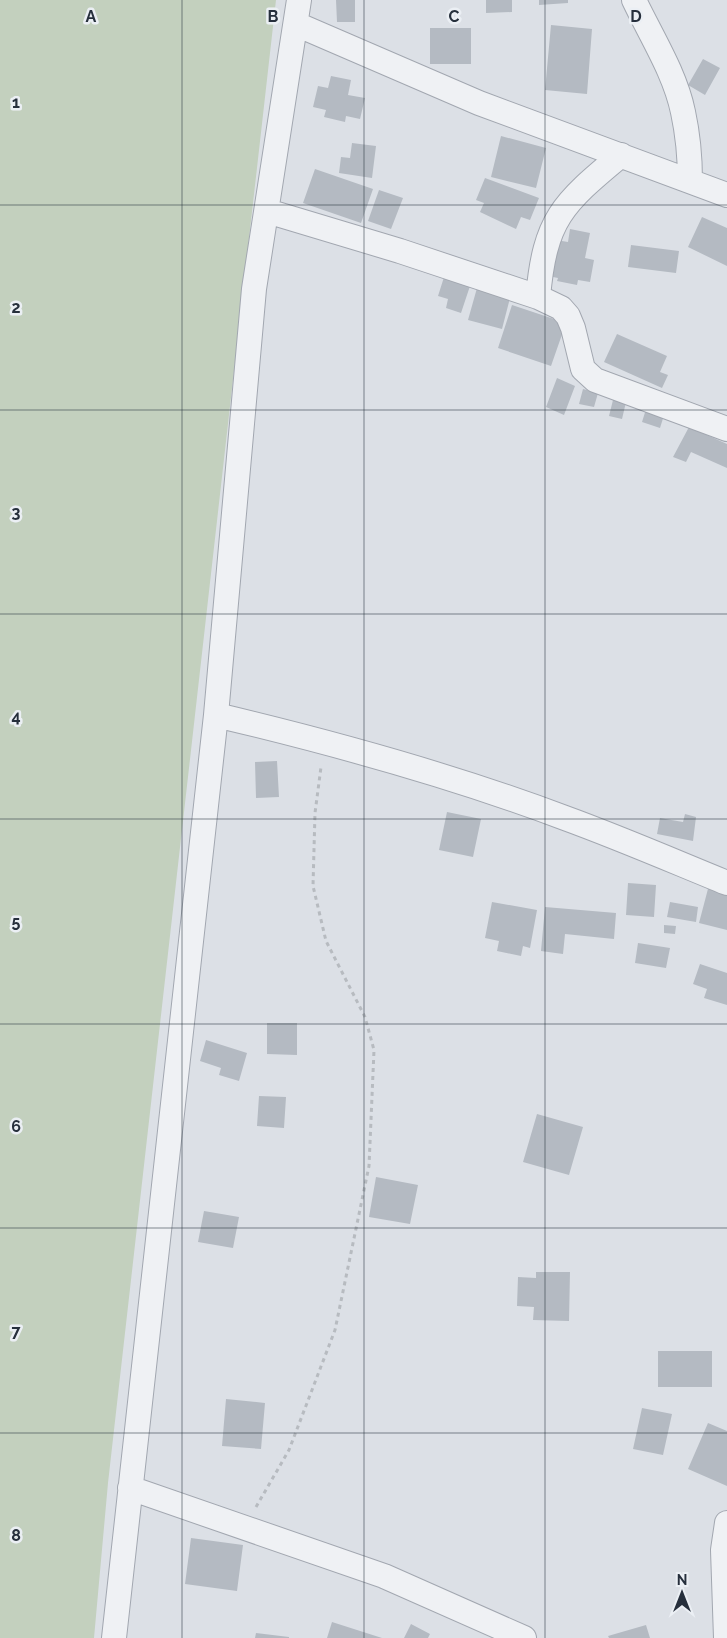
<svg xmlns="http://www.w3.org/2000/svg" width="727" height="1638" font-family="Raleway,sans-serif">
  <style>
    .green { fill: #c3d0be }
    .building { fill: #b4bac2 }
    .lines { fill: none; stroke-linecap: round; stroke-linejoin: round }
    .street-casing { stroke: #a2a7b0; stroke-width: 26 }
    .path { stroke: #b7bbc0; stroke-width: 3; stroke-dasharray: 4 4; stroke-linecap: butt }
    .street { stroke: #eff1f4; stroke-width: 24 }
    .grid { fill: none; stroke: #262f3c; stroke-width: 1; stroke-opacity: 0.55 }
    .grid-label { font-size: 16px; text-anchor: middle; font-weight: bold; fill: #262f3c; stroke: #ebeff4; stroke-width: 5; stroke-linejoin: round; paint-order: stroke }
  </style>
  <rect width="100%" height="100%" fill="#dce0e6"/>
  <path class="green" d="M0,0H276L108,1483L94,1638H0Z"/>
  <path class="building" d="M336,0H355V22H337Z
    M486,0H512V12L486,13Z
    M539,0H568V3L539,5Z
    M551,25L592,29L587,94L545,90Z
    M430,28H471V64H430Z
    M703,59L720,68L705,95L688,85Z
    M331,76L351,80L348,95L365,98L360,119L346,116L345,122L324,117L326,110L313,107L318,86L328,88Z
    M501,136L546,148L536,188L491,177Z
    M352,143L376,146L372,178L339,173L341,157L350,158Z
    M315,169L373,189L361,223L303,203Z
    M485,178L539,198L530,220L521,217L516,229L480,212L484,203L476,200Z
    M379,190L403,198L391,229L368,221Z
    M702,217L727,228V266L688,247Z
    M570,229L590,233L585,258L594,260L590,282L578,280L577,285L557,281L558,278L548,276L556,240L568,242Z
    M631,245L679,251L676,273L628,267Z
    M445,274L471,283L461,313L446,308L448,299L438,296Z
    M477,288L510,298L502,329L468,320Z
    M512,305L566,323L551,366L498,348Z
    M617,334L667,356L660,372L668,375L662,388L604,362Z
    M557,378L575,386L564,415L546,407Z
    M583,389L598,393L594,407L579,404Z
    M614,396L627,398L622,419L609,416Z
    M647,406L665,412L660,428L642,422Z
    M689,427L727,444V468L691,452L686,462L673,457Z
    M277,761L279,797L256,798L255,762Z
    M447,812L481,819L473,857L439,850Z
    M685,814L696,817L693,841L657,834L660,818L683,822Z
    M628,883L656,885L654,917L626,915Z
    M709,885L727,889V930L699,923Z
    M492,902L537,910L530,948L523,946L521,956L497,951L499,941L485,938Z
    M670,902L698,907L696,922L667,917Z
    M545,907L616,913L614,939L565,934L563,954L541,951Z
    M664,925L676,926L675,934L664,933Z
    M638,943L670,948L666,968L635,963Z
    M700,964L727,973V1005L704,998L707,989L693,984Z
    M267,1023H297V1055L267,1054Z
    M206,1040L247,1053L239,1081L219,1075L221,1068L200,1061Z
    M259,1096L286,1097L284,1128L257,1126Z
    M537,1114L583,1127L569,1175L523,1162Z
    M376,1177L418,1185L410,1224L369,1217Z
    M204,1211L239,1217L233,1248L198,1242Z
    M536,1272H570L569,1321L533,1320L534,1307L517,1306L518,1277L536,1278Z
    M658,1351H712V1387H658Z
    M226,1399L265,1403L261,1449L222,1446Z
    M642,1408L672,1414L663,1455L633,1449Z
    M708,1423L727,1431V1486L688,1469Z
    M191,1538L243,1545L237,1591L185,1584Z
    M332,1622L382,1638H327Z
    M411,1624L430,1634L428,1638H404Z
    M646,1625L650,1638H609L608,1636Z
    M256,1633L289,1637V1638H255Z"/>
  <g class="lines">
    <g class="street-casing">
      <path id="street" d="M634,0C651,36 675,73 683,112C688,135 690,158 690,181
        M296,24L479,103L727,195
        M267,211L400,251L538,297L561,308L568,316L573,328L583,369L595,380L727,429
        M538,297C545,219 562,204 621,155
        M216,715C334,743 451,775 565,818C620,838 673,861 727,883
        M130,1488L384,1576L524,1638
        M114,1638L216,715L254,289L299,0
        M726,1638L723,1550L727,1523"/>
    </g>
    <path class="path" d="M256,1507L289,1450L335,1330L369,1166L374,1050L365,1017L326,941L313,886L315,813L321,767"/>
    <use href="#street" class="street"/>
  </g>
  <path class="grid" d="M182,0V1638M364,0V1638M545,0V1638M0,205H727M0,410H727M0,614H727M0,819H727M0,1024H727M0,1228H727M0,1433H727"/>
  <g class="grid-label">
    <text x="91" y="22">A</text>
    <text x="273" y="22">B</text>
    <text x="454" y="22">C</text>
    <text x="636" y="22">D</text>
    <text x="16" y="108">1</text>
    <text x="16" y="313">2</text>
    <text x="16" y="518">3</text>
    <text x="16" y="722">4</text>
    <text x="16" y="927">5</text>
    <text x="16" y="1132">6</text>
    <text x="16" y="1337">7</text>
    <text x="16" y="1541">8</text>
  </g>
  <g transform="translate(682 1593)" stroke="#ebeff4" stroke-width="4" paint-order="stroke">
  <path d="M0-4L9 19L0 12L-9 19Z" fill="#262f3c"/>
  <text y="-8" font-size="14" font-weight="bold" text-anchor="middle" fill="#262f3c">N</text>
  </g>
</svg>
